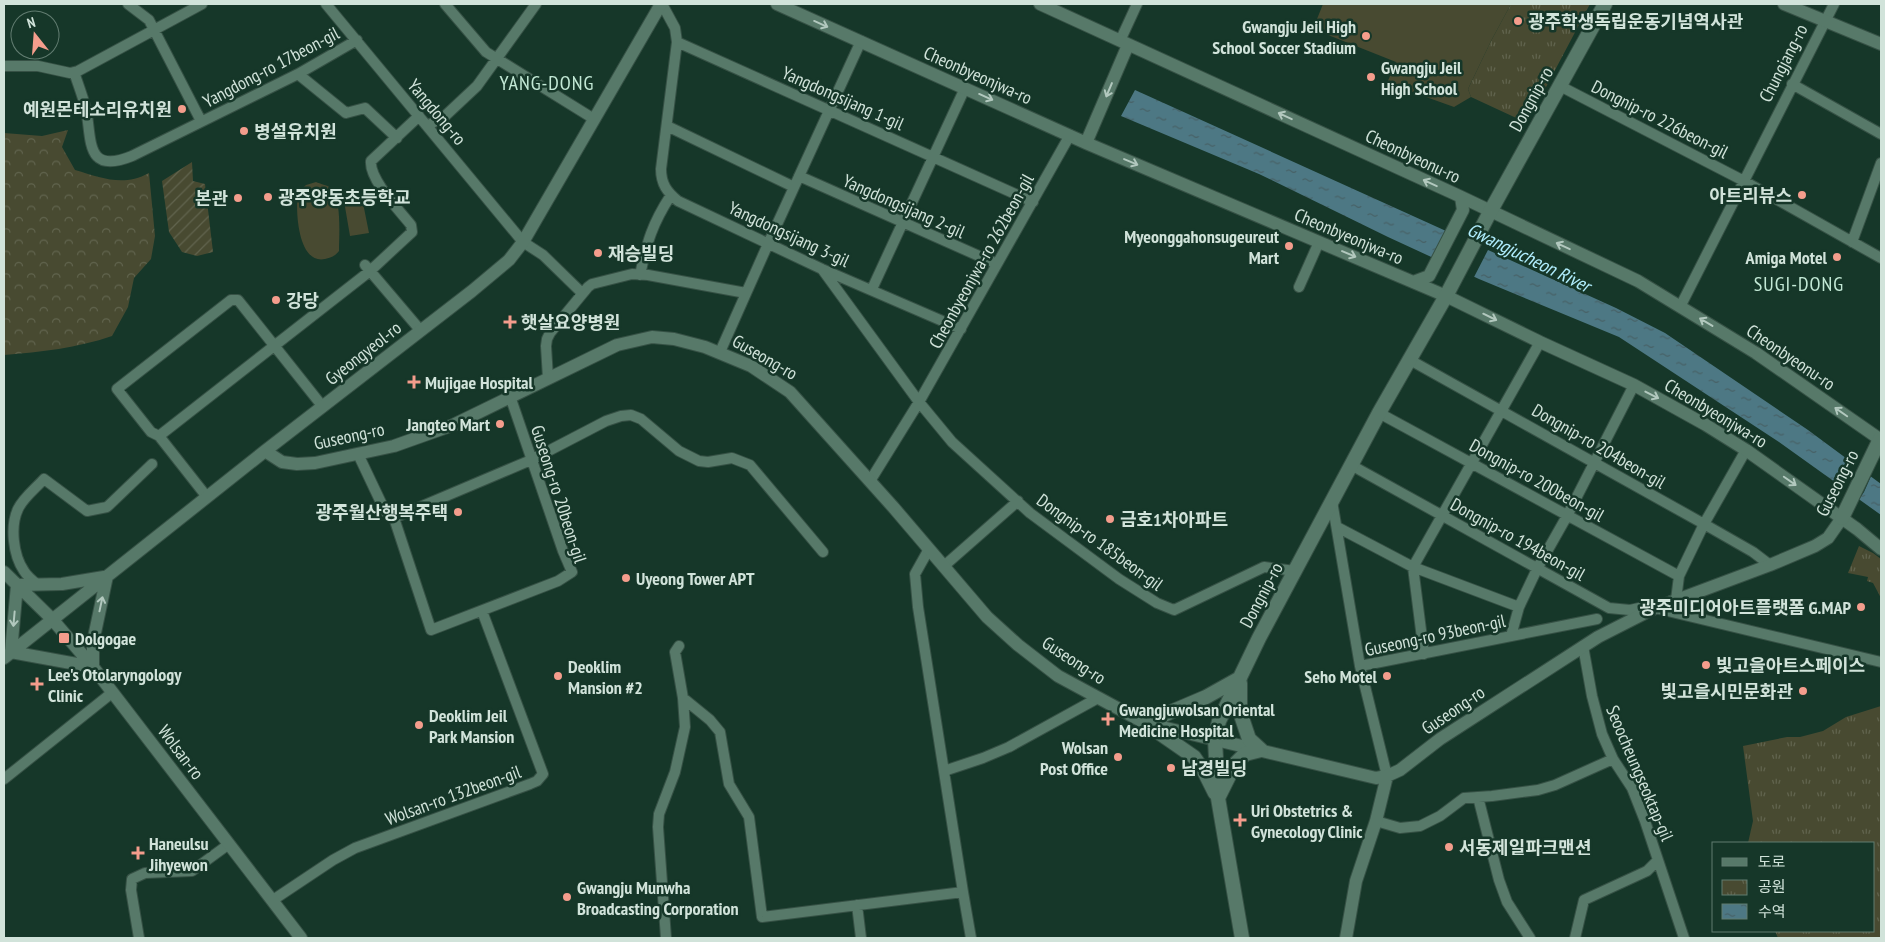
<svg xmlns="http://www.w3.org/2000/svg" width="1885" height="942" font-family="'PT Sans Narrow','Noto Sans KR',sans-serif">
  <style>
    .forest { fill: url(#forest-crowns) }
    .park { fill: url(#park-tufts) }
    .garden { fill: url(#garden-furrows) }
    .pitch { fill: #484a31 }
    .water { fill: url(#water-ripples) }
    .pier { fill: #163729 }
    .lines { fill: none; stroke-linecap: round; stroke-linejoin: round }
    .minor-casing { stroke: #365145; stroke-width: 12 }
    .tertiary-casing { stroke: #365145; stroke-width: 14 }
    .secondary-casing { stroke: #365145; stroke-width: 16 }
    .minor { stroke: #577969; stroke-width: 10 }
    .tertiary { stroke: #577969; stroke-width: 12 }
    .secondary { stroke: #577969; stroke-width: 14 }
    .oneway { stroke: #b2c8be }
    .poi-dot { fill: #f49d8c; stroke: #163729; stroke-width: 2 }
    .labels { text-anchor: middle; dominant-baseline: central; stroke-width: 5; stroke-linejoin: round; paint-order: stroke }
    .poi-label { font-size: 18px; font-weight: bold; fill: #d1e3da; stroke: #163729; text-anchor: start }
    .street-label { font-size: 18px; fill: #d1e3da; stroke: #163729 }
    .water-label { font-size: 19px; font-style: italic; fill: #b0edfd; stroke: #163729 }
    .quarter-label { font-size: 20px; letter-spacing: 1px; fill: #c3e9d6; stroke: #163729 }
  </style>
  <defs>
    <pattern id="forest-crowns" width="20" height="18" patternUnits="userSpaceOnUse" patternTransform="scale(1.25)"><rect width="20" height="18" fill="#484a31"/><path d="M2 6a3 3 0 1 1 6 0M12 15a3 3 0 1 1 6 0" fill="none" stroke="#61644e"/></pattern>
    <pattern id="park-tufts" width="24" height="20" patternUnits="userSpaceOnUse" patternTransform="scale(1.25)"><rect width="24" height="20" fill="#484a31"/><path d="M3 7l-1-3M5 7V3M7 7l1-3M15 17l-1-3M17 17v-4M19 17l1-3" fill="none" stroke="#61644e"/></pattern>
    <pattern id="garden-furrows" width="10" height="10" patternUnits="userSpaceOnUse" patternTransform="scale(1.25)"><rect width="10" height="10" fill="#484a31"/><path d="M-1 1l2-2M0 10L10 0M9 11l2-2" fill="none" stroke="#61644e"/></pattern>
    <pattern id="water-ripples" width="26" height="14" patternUnits="userSpaceOnUse" patternTransform="scale(1.25)"><rect width="26" height="14" fill="#4d7884"/><path d="M2 4q2-2 4 0t4 0M15 11q2-2 4 0t4 0" fill="none" stroke="#476166"/></pattern>
  </defs>
  <rect width="100%" height="100%" fill="#163729"/>
  <path class="forest" d="M68,130L62,147L75,170C102,178 123,187 149,173L155,236L151,259L134,278L128,307L112,336C77,348 41,352 4,355V133L42,136Z"/>
  <path class="park" d="M1511,4H1590L1527,123L1471,97L1468,89L1491,41Z
    M1859,546L1873,553L1881,559V598L1873,583L1867,581L1868,577L1848,573Z
    M1881,706V938H1778L1775,931H1874V843H1748L1753,821L1743,746L1787,737H1800L1823,731L1846,717Z"/>
  <path class="garden" d="M192,162L193,181L205,184L213,252L197,256L182,252L169,232L162,181Z"/>
  <path class="pitch" d="M1323,4H1511L1491,41L1468,89L1471,97L1454,107L1387,83L1396,62L1313,29Z
    M316,182C320,184 327,185 331,188C342,200 339,235 339,251C334,257 332,257 325,259C298,265 295,210 298,192L306,185Z
    M362,198L369,233L350,236L344,201Z"/>
  <path class="water" d="M1135,90L1616,308L1665,333L1808,430L1881,484V515L1779,442L1619,337L1479,279L1388,237L1259,174L1121,116Z"/>
  <path class="pier" d="M1451,230L1489,248L1473,279L1435,261Z
    M1853,460L1872,474L1864,492L1858,501L1840,488L1846,471Z"/>
  <g class="lines">
    <g class="minor-casing">
      <path id="minor" d="M128,4L149,20L201,121
        M326,4L523,242L543,255L582,293
        M445,4L486,52L594,119
        M662,4L675,28L677,42L661,169C661,184 667,192 678,201L822,269L961,329
        M1120,41L1137,4
        M677,42L1033,202
        M4,66H38L70,73L78,71L202,4
        M74,72C78,84 83,97 86,109C92,140 85,175 132,156L298,74L357,40
        M298,74L346,113L365,108L397,138
        M1792,84L1881,134
        M1560,86L1744,181L1881,258
        M427,126L445,116L477,86L536,4
        M667,126L794,187
        M799,176L997,264
        M1852,242L1881,163
        M365,265L421,331
        M822,269L919,402L952,442L1030,513L1119,579L1157,603L1174,610L1264,567L1295,571
        M640,275C647,242 652,224 671,195
        M1299,287L1319,242
        M872,289L965,88
        M1680,307L1834,4
        M720,352L768,244L861,41
        M1410,360L1704,524L1753,552L1770,565
        M548,378L546,346L547,339L550,333L588,287L592,284L632,274L648,275L746,293
        M1379,413L1679,576
        M159,436L151,432L117,389L231,300H238L323,407
        M358,454L385,511L394,518L431,630L558,581L572,572L563,551L510,396
        M1351,465L1609,608L1630,610L1657,604
        M870,481L919,402L1070,135
        M207,497L159,436L370,271L412,232L411,225C399,210 369,179 371,161L419,116
        M1332,501L1360,666L1387,776
        M394,518L531,460L606,421L621,416L631,415L641,419L679,451L699,461L708,462L732,458L750,465L823,552
        M1337,527L1413,567L1519,607
        M944,566L1018,501
        M38,585C33,581 27,576 24,571C13,555 10,526 18,509C23,498 36,488 44,479L87,511L107,507L152,464
        M1671,601L1676,600L1679,576L1704,524L1746,450
        M1655,608L1881,662
        M1511,636L1519,607L1537,569L1567,516L1634,385
        M1583,646L1592,696L1602,734L1613,759L1632,788L1645,821L1684,938
        M1424,654L1413,567L1540,342
        M1360,666L1597,619
        M683,698L710,720L720,732L729,784L749,817L762,917L963,892L918,607L915,574L929,549
        M944,771L983,758L1009,747L1098,698
        M4,779L113,692
        M1478,797L1499,880L1507,902L1530,938
        M1376,821L1400,828L1420,826L1440,816L1464,798L1492,796L1538,790L1555,785L1613,759
        M963,892L971,938
        M273,900L333,860L355,848L530,784L537,781L543,774L482,611
        M857,905L861,938
        M139,938L131,890L132,879L145,873L192,871L229,844
        M666,938L658,827L659,814L675,772L685,727L683,698L675,652L679,646
        M1575,938L1584,900L1647,871L1658,860"/>
    </g>
    <g class="tertiary-casing">
      <path id="tertiary" d="M777,4L1086,143L1446,296L1540,342L1634,385L1706,425L1746,450L1857,529L1881,549
        M1040,4L1455,194L1638,281L1756,353L1881,440
        M1784,4L1881,44
        M1086,143L1128,45
        M1413,282L1429,276L1463,210L1461,197
        M265,451L282,462L297,464L315,463L394,446L453,425L617,345L652,337L674,339L705,347L751,366L790,392L894,508L987,617L1018,645L1058,676L1145,723L1376,778L1387,776L1400,770L1440,739L1598,637L1655,608L1770,565L1815,546L1828,538L1842,518
        M4,572L52,619L93,667L301,938
        M17,585L62,584L104,577
        M11,652L93,667
        M11,652L17,585
        M4,658L265,451L472,291L509,260L523,242L661,4
        M93,667V642L107,576
        M1346,938L1356,881L1376,821L1387,776"/>
    </g>
    <g class="secondary-casing">
      <path id="secondary" d="M1842,518L1880,439
        M1240,683V712L1249,739L1261,750
        M1145,723L1194,757L1205,773L1215,793
        M1145,723L1206,697L1240,678
        M1219,796L1235,764L1245,754L1261,750
        M1242,938L1218,798L1215,739L1219,721L1259,638L1379,413L1446,296L1490,212L1605,4"/>
    </g>
    <use href="#minor" class="minor"/>
    <use href="#tertiary" class="tertiary"/>
    <use href="#secondary" class="secondary"/>
  </g>
  <defs><path id="oneway-shaft" d="M-6 0H5M1.5-3L5.5 0L1.5 3" fill="none" stroke-width="1.6" stroke-linecap="round" stroke-linejoin="round" transform="scale(1.25)"/></defs>
  <g class="oneway">
    <use href="#oneway-shaft" transform="translate(821 24) rotate(24)"/>
    <use href="#oneway-shaft" transform="translate(1109 90) rotate(113)"/>
    <use href="#oneway-shaft" transform="translate(986 97) rotate(24)"/>
    <use href="#oneway-shaft" transform="translate(1285 116) rotate(-155)"/>
    <use href="#oneway-shaft" transform="translate(1131 162) rotate(23)"/>
    <use href="#oneway-shaft" transform="translate(1430 183) rotate(-155)"/>
    <use href="#oneway-shaft" transform="translate(1563 246) rotate(-155)"/>
    <use href="#oneway-shaft" transform="translate(1349 254) rotate(23)"/>
    <use href="#oneway-shaft" transform="translate(1490 317) rotate(26)"/>
    <use href="#oneway-shaft" transform="translate(1706 322) rotate(-149)"/>
    <use href="#oneway-shaft" transform="translate(1652 395) rotate(27)"/>
    <use href="#oneway-shaft" transform="translate(1841 412) rotate(-145)"/>
    <use href="#oneway-shaft" transform="translate(1790 481) rotate(35)"/>
    <use href="#oneway-shaft" transform="translate(101 604) rotate(-78)"/>
    <use href="#oneway-shaft" transform="translate(14 619) rotate(95)"/>
  </g>
  <g class="poi-dot">
    <circle cx="1518" cy="21" r="5"/>
    <circle cx="1366" cy="36" r="5"/>
    <circle cx="1371" cy="77" r="5"/>
    <circle cx="182" cy="109" r="5"/>
    <circle cx="244" cy="131" r="5"/>
    <circle cx="1802" cy="195" r="5"/>
    <circle cx="268" cy="197" r="5"/>
    <circle cx="238" cy="198" r="5"/>
    <circle cx="1289" cy="246" r="5"/>
    <circle cx="598" cy="253" r="5"/>
    <circle cx="1837" cy="257" r="5"/>
    <circle cx="276" cy="300" r="5"/>
    <path d="M507.5 314.5h5v5h5v5h-5v5h-5v-5h-5v-5h5z"/>
    <path d="M411.5 374.5h5v5h5v5h-5v5h-5v-5h-5v-5h5z"/>
    <circle cx="500" cy="424" r="5"/>
    <circle cx="458" cy="512" r="5"/>
    <circle cx="1110" cy="519" r="5"/>
    <circle cx="626" cy="578" r="5"/>
    <circle cx="1861" cy="607" r="5"/>
    <rect x="58" y="632" width="12" height="12" rx="2.5"/>
    <circle cx="1706" cy="665" r="5"/>
    <circle cx="558" cy="676" r="5"/>
    <circle cx="1387" cy="676" r="5"/>
    <path d="M34.5 676.5h5v5h5v5h-5v5h-5v-5h-5v-5h5z"/>
    <circle cx="1803" cy="691" r="5"/>
    <path d="M1105.5 711.5h5v5h5v5h-5v5h-5v-5h-5v-5h5z"/>
    <circle cx="419" cy="725" r="5"/>
    <circle cx="1118" cy="757" r="5"/>
    <circle cx="1171" cy="768" r="5"/>
    <path d="M1237.5 812.5h5v5h5v5h-5v5h-5v-5h-5v-5h5z"/>
    <circle cx="1449" cy="847" r="5"/>
    <path d="M135.5 845.5h5v5h5v5h-5v5h-5v-5h-5v-5h5z"/>
    <circle cx="567" cy="897" r="5"/>
  </g>
  <g class="labels">
    <g class="poi-label">
      <text x="1528" y="21">광주학생독립운동기념역사관</text>
      <text x="1356" y="26" text-anchor="end">Gwangju Jeil High<tspan x="1356" dy="21">School Soccer Stadium</tspan></text>
      <text x="1381" y="67">Gwangju Jeil<tspan x="1381" dy="21">High School</tspan></text>
      <text x="172" y="109" text-anchor="end">예원몬테소리유치원</text>
      <text x="254" y="131">병설유치원</text>
      <text x="1792" y="195" text-anchor="end">아트리뷰스</text>
      <text x="278" y="197">광주양동초등학교</text>
      <text x="228" y="198" text-anchor="end">본관</text>
      <text x="1279" y="236" text-anchor="end">Myeonggahonsugeureut<tspan x="1279" dy="21">Mart</tspan></text>
      <text x="608" y="253">재승빌딩</text>
      <text x="1827" y="257" text-anchor="end">Amiga Motel</text>
      <text x="286" y="300">강당</text>
      <text x="521" y="322">햇살요양병원</text>
      <text x="425" y="382">Mujigae Hospital</text>
      <text x="490" y="424" text-anchor="end">Jangteo Mart</text>
      <text x="448" y="512" text-anchor="end">광주월산행복주택</text>
      <text x="1120" y="519">금호1차아파트</text>
      <text x="636" y="578">Uyeong Tower APT</text>
      <text x="1851" y="607" text-anchor="end">광주미디어아트플랫폼 G.MAP</text>
      <text x="75" y="638">Dolgogae</text>
      <text x="1716" y="665">빛고을아트스페이스</text>
      <text x="568" y="666">Deoklim<tspan x="568" dy="21">Mansion #2</tspan></text>
      <text x="48" y="674">Lee's Otolaryngology<tspan x="48" dy="21">Clinic</tspan></text>
      <text x="1377" y="676" text-anchor="end">Seho Motel</text>
      <text x="1793" y="691" text-anchor="end">빛고을시민문화관</text>
      <text x="1119" y="709">Gwangjuwolsan Oriental<tspan x="1119" dy="21">Medicine Hospital</tspan></text>
      <text x="429" y="715">Deoklim Jeil<tspan x="429" dy="21">Park Mansion</tspan></text>
      <text x="1108" y="747" text-anchor="end">Wolsan<tspan x="1108" dy="21">Post Office</tspan></text>
      <text x="1181" y="768">남경빌딩</text>
      <text x="1251" y="810">Uri Obstetrics &amp;<tspan x="1251" dy="21">Gynecology Clinic</tspan></text>
      <text x="149" y="843">Haneulsu<tspan x="149" dy="21">Jihyewon</tspan></text>
      <text x="1459" y="847">서동제일파크맨션</text>
      <text x="577" y="887">Gwangju Munwha<tspan x="577" dy="21">Broadcasting Corporation</tspan></text>
    </g>
    <g class="street-label">
      <text transform="translate(1783 63) rotate(-63)">Chungjang-ro</text>
      <text transform="translate(271 67) rotate(-28)">Yangdong-ro 17beon-gil</text>
      <text transform="translate(978 75) rotate(24)">Cheonbyeonjwa-ro</text>
      <text transform="translate(843 98) rotate(24)">Yangdongsijang 1-gil</text>
      <text transform="translate(1531 99) rotate(-61)">Dongnip-ro</text>
      <text transform="translate(437 112) rotate(50)">Yangdong-ro</text>
      <text transform="translate(1660 119) rotate(27)">Dongnip-ro 226beon-gil</text>
      <text transform="translate(1413 156) rotate(25)">Cheonbyeonu-ro</text>
      <text transform="translate(904 206) rotate(24)">Yangdongsijang 2-gil</text>
      <text transform="translate(789 234) rotate(25)">Yangdongsijang 3-gil</text>
      <text transform="translate(1349 236) rotate(23)">Cheonbyeonjwa-ro</text>
      <text transform="translate(981 261) rotate(-61)">Cheonbyeonjwa-ro 262beon-gil</text>
      <text transform="translate(363 353) rotate(-38)">Gyeongyeol-ro</text>
      <text transform="translate(765 357) rotate(30)">Guseong-ro</text>
      <text transform="translate(1791 357) rotate(34)">Cheonbyeonu-ro</text>
      <text transform="translate(1716 413) rotate(31)">Cheonbyeonjwa-ro</text>
      <text transform="translate(349 436) rotate(-12)">Guseong-ro</text>
      <text transform="translate(1599 446) rotate(30)">Dongnip-ro 204beon-gil</text>
      <text transform="translate(1537 480) rotate(29)">Dongnip-ro 200beon-gil</text>
      <text transform="translate(1837 483) rotate(-63)">Guseong-ro</text>
      <text transform="translate(559 494) rotate(72)">Guseong-ro 20beon-gil</text>
      <text transform="translate(1518 539) rotate(29)">Dongnip-ro 194beon-gil</text>
      <text transform="translate(1100 542) rotate(36)">Dongnip-ro 185beon-gil</text>
      <text transform="translate(1261 595) rotate(-62)">Dongnip-ro</text>
      <text transform="translate(1435 635) rotate(-12)">Guseong-ro 93beon-gil</text>
      <text transform="translate(1074 660) rotate(33)">Guseong-ro</text>
      <text transform="translate(1453 710) rotate(-34)">Guseong-ro</text>
      <text transform="translate(181 752) rotate(53)">Wolsan-ro</text>
      <text transform="translate(1640 773) rotate(67)">Seoocheungseoktap-gil</text>
      <text transform="translate(453 795) rotate(-20)">Wolsan-ro 132beon-gil</text>
    </g>
    <g class="water-label">
      <text transform="translate(1529 257) rotate(26)">Gwangjucheon River</text>
    </g>
    <g class="quarter-label">
      <text x="547" y="83">YANG-DONG</text>
      <text x="1799" y="284">SUGI-DONG</text>
    </g>
  </g>
  <rect width="1885" height="942" fill="none" stroke="#d1e3da" stroke-width="10"/>
  <rect x="1712" y="842" width="162" height="90" fill="#163729" stroke="#617c70"/>
  <rect x="1722" y="858" width="25" height="8" fill="#577969" stroke="#617c70"/>
  <text x="1758" y="867" font-size="15" fill="#d1e3da">도로</text>
  <rect x="1722" y="880" width="25" height="15" fill="url(#park-tufts)" stroke="#617c70"/>
  <text x="1758" y="892" font-size="15" fill="#d1e3da">공원</text>
  <rect x="1722" y="904" width="25" height="15" fill="url(#water-ripples)" stroke="#617c70"/>
  <text x="1758" y="917" font-size="15" fill="#d1e3da">수역</text>
  <g transform="translate(35 35) rotate(343)"><circle r="24" fill="#163729" stroke="#617c70"/>
  <path d="M0-4L9 19L0 12L-9 19Z" fill="#f49d8c"/>
  <text y="-8" font-size="14" font-weight="bold" text-anchor="middle" fill="#d1e3da">N</text>
  </g>
</svg>
